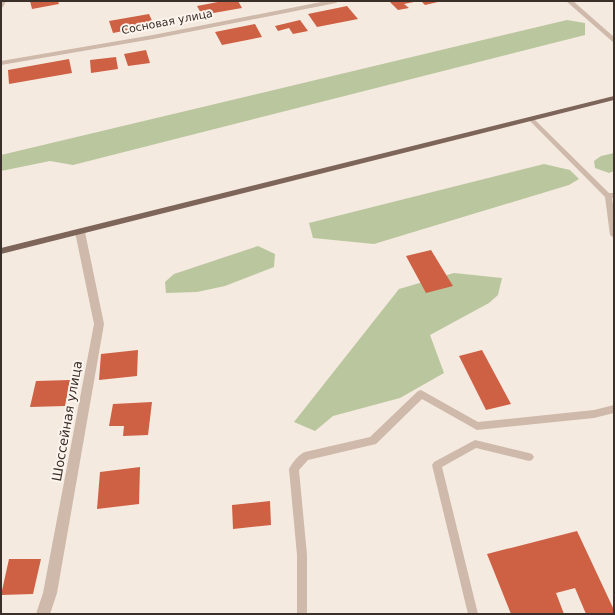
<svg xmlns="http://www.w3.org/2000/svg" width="615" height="615" font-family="'DejaVu Sans',sans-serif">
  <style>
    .green { fill: #bac69e }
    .building { fill: #ce6044 }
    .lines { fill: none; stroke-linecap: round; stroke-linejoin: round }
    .service { fill: #ceb9aa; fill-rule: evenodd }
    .minor { fill: #ceb9aa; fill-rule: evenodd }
    .primary { fill: #7e655a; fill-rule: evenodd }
    .labels { text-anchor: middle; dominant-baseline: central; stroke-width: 4; stroke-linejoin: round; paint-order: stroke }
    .far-street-label { font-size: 11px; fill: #3b2f2a; stroke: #fcf4ed }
    .street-label { font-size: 13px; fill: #3b2f2a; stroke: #fcf4ed }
  </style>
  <rect width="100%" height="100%" fill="#f5eae0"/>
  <path class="green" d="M567,20L585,23V35L73,165L50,161L1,171V155Z
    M614,153V171L609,173L595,168L594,161L601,156Z
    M544,164L570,170L579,179L569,185L374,244L313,238L309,223Z
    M258,246L275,254L274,267L225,286L197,292L166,293L165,282L174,274Z
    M454,273L502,278L498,295L489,303L430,335L444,373L400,398L333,416L315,431L294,422L399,289Z"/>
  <path class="building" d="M30,1H58L59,4L32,9Z
    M223,1H238L242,8L202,15L197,6Z
    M389,1H414V2L404,4L409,8L398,10Z
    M421,1H438V2L425,5Z
    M347,6L358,19L317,27L308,14Z
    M149,14L154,25L113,33L109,21Z
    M300,20L308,31L293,34L289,28L278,31L275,26Z
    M255,24L262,37L222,45L215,32Z
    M146,50L150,63L128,66L124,54Z
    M116,57L118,69L91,73L90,60Z
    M69,59L72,73L9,84L8,70Z
    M431,250L453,286L426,293L406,256Z
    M138,350L137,376L99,380L101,354Z
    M482,350L511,404L486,410L459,356Z
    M70,380L65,406L30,407L36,381Z
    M152,402L148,435L123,436L124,426H109L113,404Z
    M140,467L139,504L97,509L100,472Z
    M270,501L271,525L233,529L232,505Z
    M577,531L614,610V614H586L575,588L556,593L564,614H511L487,554Z
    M9,559H41L33,594L1,595Z"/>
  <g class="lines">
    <path class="service" d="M531,117L533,118L609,193H614V197L612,198L614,212V238L610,235L605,197L529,120V118Z
      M421,390L478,422L594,410L614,405V413L594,418L477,430L422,399L376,444L308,460L299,470L307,555V614H297V555L289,469C292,463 299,454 305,452L370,437L418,391Z
      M475,440L529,453L532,454L534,457L532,460L529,461L476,448L442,467L478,614H468L432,465L434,462Z"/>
    <path class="minor" d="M1,1H6L3,7L1,8Z
      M326,1H339L336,3L153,39L1,65V61L153,35Z
      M566,1H573L614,37V43Z
      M80,229L85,232L104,324L57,593L50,614H36L43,593L94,324L75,232Z"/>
    <path class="primary" d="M614,96V100L1,254V248Z"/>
  </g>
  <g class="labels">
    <g class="far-street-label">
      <text transform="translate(167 22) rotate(-11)">Сосновая улица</text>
    </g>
    <g class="street-label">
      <text transform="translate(67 421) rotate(-80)">Шоссейная улица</text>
    </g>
  </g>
  <rect width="615" height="615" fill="none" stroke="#3b2f2a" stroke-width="4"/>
</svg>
